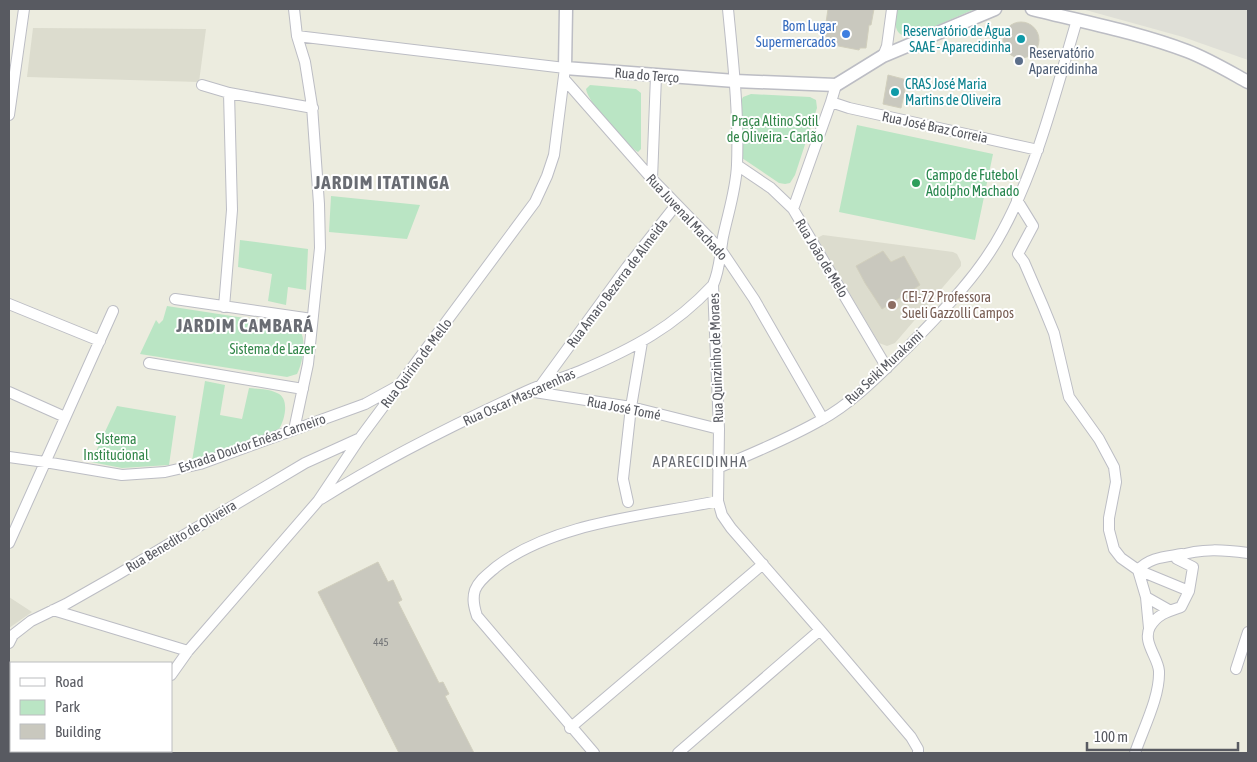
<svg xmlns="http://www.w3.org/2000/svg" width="1257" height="762" font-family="'Asap Condensed',sans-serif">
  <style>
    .industrial { fill: #dfdfd7 }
    .education { fill: #dcdcce }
    .green { fill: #bae5c4 }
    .building { fill: #c9c8be; stroke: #d1cfbd }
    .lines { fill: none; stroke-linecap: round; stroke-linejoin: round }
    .minor-casing { stroke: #bcbdc4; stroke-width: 12 }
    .tertiary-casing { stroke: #bcbdc4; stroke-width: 15 }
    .minor { stroke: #fff; stroke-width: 10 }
    .tertiary { stroke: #fff; stroke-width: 12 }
    .shop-dot { fill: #3f7fe0; stroke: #fff; stroke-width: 2 }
    .culture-dot { fill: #0f9aa8; stroke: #fff; stroke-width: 2 }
    .service-dot { fill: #5c6f8a; stroke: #fff; stroke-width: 2 }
    .leisure-dot { fill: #2e9e5b; stroke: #fff; stroke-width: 2 }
    .education-dot { fill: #8d6e63; stroke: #fff; stroke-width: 2 }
    .labels { text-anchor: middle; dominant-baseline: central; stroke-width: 4; stroke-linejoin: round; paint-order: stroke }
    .number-label { font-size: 11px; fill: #747678 }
    .shop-label { font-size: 14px; fill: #366cbe; stroke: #fff; text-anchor: end }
    .culture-label { font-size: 14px; fill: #0d838f; stroke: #fff; text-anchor: end }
    .service-label { font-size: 14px; fill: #4e5e75; stroke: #fff; text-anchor: start }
    .street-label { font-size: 14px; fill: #585a61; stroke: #fff }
    .park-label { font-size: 14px; fill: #328649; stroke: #fff }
    .leisure-label { font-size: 14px; fill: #27864d; stroke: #fff; text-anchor: start }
    .education-label { font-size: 14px; fill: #785e54; stroke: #fff; text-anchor: start }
    .neighbourhood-label { font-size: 15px; letter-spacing: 1px; fill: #696c73; stroke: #fff }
    .district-label { font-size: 19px; font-weight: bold; letter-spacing: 1px; fill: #696c73; stroke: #fff }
  </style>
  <rect width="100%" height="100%" fill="#ececdf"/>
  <path class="industrial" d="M1082,9H1248V60L1183,37Z"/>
  <path class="education" d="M33,28L206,29L199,82L27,77Z
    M823,235L953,252L957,254L961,262V266L895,343L887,346L879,343L817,238Z
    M9,597L32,612L9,628Z"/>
  <path class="green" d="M897,9H975L912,36C892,38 895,22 897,9Z
    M590,85L636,89L641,93V149L638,152C625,144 588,103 586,89Z
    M751,94L810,97L816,100L817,108L795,175L790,183L785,184L779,183L742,158L740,103L743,97Z
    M857,125L993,154L975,240L839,212Z
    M331,196L420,205L407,239L329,232Z
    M240,240L308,249L306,290L288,287L286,305L268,301L272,274L238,267Z
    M167,306L290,325C293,326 298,328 300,331C307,340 302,365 297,374L287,377L140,354L156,320L159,324L163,320Z
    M205,381L225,385L220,415L242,419L249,388C258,389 270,389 277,393C290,398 285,420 279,429C276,432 273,434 269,436L192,461Z
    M117,406L176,416L169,465L122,468L91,462Z
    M9,691L11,692V751H115L114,753H9Z"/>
  <path class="building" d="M828,9H874L871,25H869L866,48H860L859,50L823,43Z
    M1003 40a18 18 0 1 1 36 0a18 18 0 1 1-36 0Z
    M888,75L907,80L901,108L883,104Z
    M883,251L891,262L904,256L920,285L882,309L865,283L856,266Z
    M378,562L388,582L393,580L402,600L398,602L439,683L443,682L449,694L445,696L474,753H399L318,592Z"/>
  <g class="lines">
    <g class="minor-casing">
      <path id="minor" d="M294,9L297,36L305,62L312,106L319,204L320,248L308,364L294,430
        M728,9C733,61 739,113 737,165C736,190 728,213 723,237C720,254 720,269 713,285L719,429L718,501L722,515L731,528L820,630L911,737L918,749V753
        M883,56L887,46L892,9
        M565,80L652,179L721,250L754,299L823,419
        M202,85L229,93L313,108
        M831,102L849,108L1038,150
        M9,115L24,9
        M737,165L771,188L793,209L887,368
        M652,179L656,76
        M1017,200L1033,226L1018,254L1024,262L1043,306L1054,333L1069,397L1099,439L1114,467L1116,482L1109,518V530L1114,549L1121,558L1138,570L1189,591L1181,607C1169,611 1157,614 1150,627C1142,642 1158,657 1159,671C1160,697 1143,729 1135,753
        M793,209L831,102L836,85
        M175,299L312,319
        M9,304L100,341
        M224,307L232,210L229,93
        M149,363L303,389
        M541,385L627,267L676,205
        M528,391L631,407L719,429
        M9,392L65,417
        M9,457L45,462L122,475L165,472L200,464L365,404L396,387
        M718,468C753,453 788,439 821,420C854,402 881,373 908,347C942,312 980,274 1003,230C1038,165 1056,90 1077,20
        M321,499C386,458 457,423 527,391C544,383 563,378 580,371C632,349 674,327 713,285
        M628,502L623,479L631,407L642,342
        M9,543L113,311
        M1189,591L1193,567L1177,559L1178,556C1201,548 1225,550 1248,553
        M1146,597L1149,628
        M53,610L188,651
        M1169,610L1146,597L1138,570C1150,557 1165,557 1182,554
        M9,643L13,635L31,621L66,604L117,575L305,463L358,439
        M1236,669L1248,632
        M171,675L188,651L318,501L360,438L535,202L547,176L554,155L565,68L297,36
        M570,728L763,564
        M119,753L120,751
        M594,753L477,616C474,607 472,599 475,590C479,580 488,574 496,567C555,522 646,516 718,501
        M678,753L820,630"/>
    </g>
    <g class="tertiary-casing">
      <path id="tertiary" d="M566,9L565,68L735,81L836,85L883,56L995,9
        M1032,9C1083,22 1137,32 1187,51C1208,59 1228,71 1248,82"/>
    </g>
    <use href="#minor" class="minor"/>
    <use href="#tertiary" class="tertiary"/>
  </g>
  <circle class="shop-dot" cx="846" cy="34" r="5"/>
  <g class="culture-dot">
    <circle cx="1021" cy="39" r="5"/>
    <circle cx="895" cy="92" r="5"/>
  </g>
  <circle class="service-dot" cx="1019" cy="61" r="5"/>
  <circle class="leisure-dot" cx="916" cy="183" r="5"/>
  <circle class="education-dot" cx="892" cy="305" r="5"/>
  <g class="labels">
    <g class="number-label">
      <text x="381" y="642">445</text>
    </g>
    <g class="shop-label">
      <text x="836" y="26">Bom Lugar<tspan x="836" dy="16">Supermercados</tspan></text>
    </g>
    <g class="culture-label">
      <text x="1011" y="31">Reservatório de Água<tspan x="1011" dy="16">SAAE - Aparecidinha</tspan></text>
      <text x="905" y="84" text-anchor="start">CRAS José Maria<tspan x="905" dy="16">Martins de Oliveira</tspan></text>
    </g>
    <g class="service-label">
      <text x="1029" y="53">Reservatório<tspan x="1029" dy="16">Aparecidinha</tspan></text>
    </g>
    <g class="street-label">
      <text transform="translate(647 75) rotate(5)">Rua do Terço</text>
      <text transform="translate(935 127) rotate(12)">Rua José Braz Correia</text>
      <text transform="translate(687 217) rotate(47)">Rua Juvenal Machado</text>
      <text transform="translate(822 258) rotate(59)">Rua João de Melo</text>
      <text transform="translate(617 283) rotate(-53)">Rua Amaro Bezerra de Almeida</text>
      <text transform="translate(716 358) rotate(-92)">Rua Quinzinho de Moraes</text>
      <text transform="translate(416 363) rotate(-53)">Rua Quirino de Mello</text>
      <text transform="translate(884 367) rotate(-43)">Rua Seiki Murakami</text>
      <text transform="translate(519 397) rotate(-24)">Rua Oscar Mascarenhas</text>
      <text transform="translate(624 408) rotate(11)">Rua José Tomé</text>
      <text transform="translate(252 443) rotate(-19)">Estrada Doutor Enéas Carneiro</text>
      <text transform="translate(181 536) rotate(-31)">Rua Benedito de Oliveira</text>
    </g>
    <g class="park-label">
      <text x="775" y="121">Praça Altino Sotil<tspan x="775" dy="16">de Oliveira - Carlão</tspan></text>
      <text x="272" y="349">Sistema de Lazer</text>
      <text x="116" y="439">SIstema<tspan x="116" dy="16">Institucional</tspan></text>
    </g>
    <g class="leisure-label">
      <text x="926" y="175">Campo de Futebol<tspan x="926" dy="16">Adolpho Machado</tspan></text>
    </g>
    <g class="education-label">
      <text x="902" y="297">CEI-72 Professora<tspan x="902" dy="16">Sueli Gazzolli Campos</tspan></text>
    </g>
    <g class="neighbourhood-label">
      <text x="700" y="461">APARECIDINHA</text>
    </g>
    <g class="district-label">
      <text x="382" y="182">JARDIM ITATINGA</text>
      <text x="245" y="325">JARDIM CAMBARÁ</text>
    </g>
  </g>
  <rect width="1257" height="762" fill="none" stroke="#585a61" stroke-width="20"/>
  <rect x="10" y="662" width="162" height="90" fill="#ffffff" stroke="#bcbdc0"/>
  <rect x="20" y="678" width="25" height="8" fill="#ffffff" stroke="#bcbdc0"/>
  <text x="55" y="687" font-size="15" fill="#585a61">Road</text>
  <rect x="20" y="700" width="25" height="15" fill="#bae5c4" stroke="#bcbdc0"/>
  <text x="55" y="712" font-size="15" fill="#585a61">Park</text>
  <rect x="20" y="724" width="25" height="15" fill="#c9c8be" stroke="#bcbdc0"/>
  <text x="55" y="737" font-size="15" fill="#585a61">Building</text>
  <path d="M1087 742v8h151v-8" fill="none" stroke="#585a61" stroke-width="2.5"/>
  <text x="1094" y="742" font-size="15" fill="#585a61" stroke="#ffffff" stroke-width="4" paint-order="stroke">100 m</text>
</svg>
